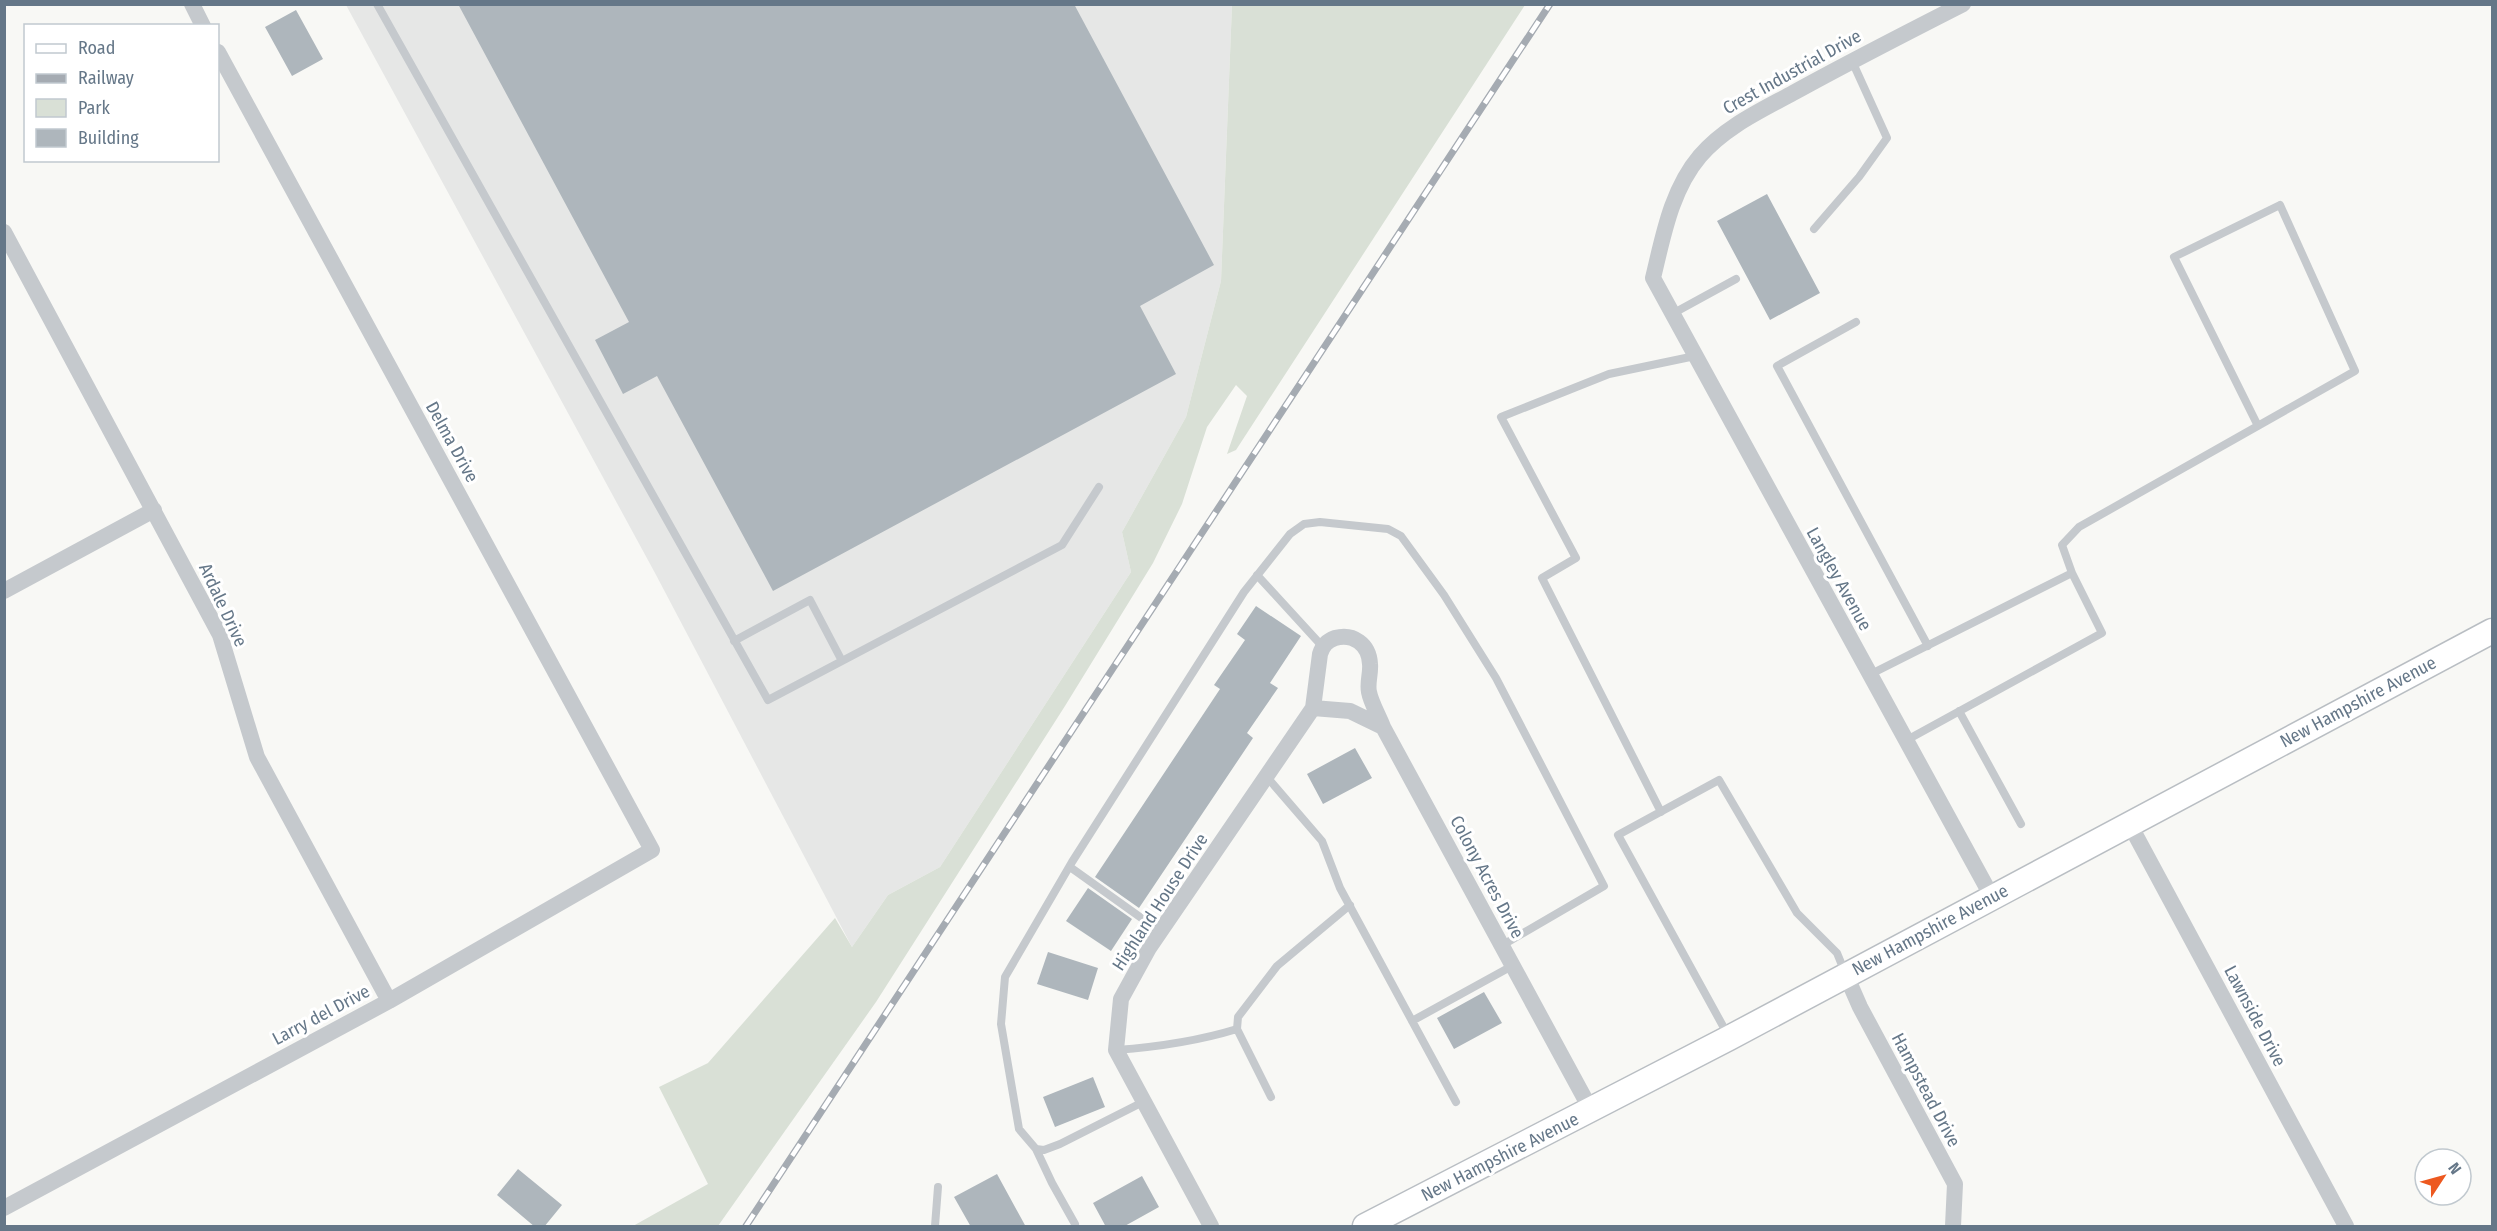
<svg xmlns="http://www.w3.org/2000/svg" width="2497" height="1231" font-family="'Fira Sans Condensed',sans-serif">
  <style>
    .built { fill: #e6e7e6 }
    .green { fill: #d9e0d6 }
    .building { fill: #aeb6bc }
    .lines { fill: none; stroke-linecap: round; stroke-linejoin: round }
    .secondary-casing { stroke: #b9bec3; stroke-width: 27 }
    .lane { stroke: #c5c9cd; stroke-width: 8 }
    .street { stroke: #c5c9cd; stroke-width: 16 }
    .secondary { stroke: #fff; stroke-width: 24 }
    .rail-casing { stroke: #a5abb2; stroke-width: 7 }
    .rail { stroke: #fff; stroke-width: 4.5; stroke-dasharray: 14; stroke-linecap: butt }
    .labels { text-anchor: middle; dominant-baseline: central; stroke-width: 6; stroke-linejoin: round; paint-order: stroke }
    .street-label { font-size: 18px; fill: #657788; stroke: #fff }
  </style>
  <rect width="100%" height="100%" fill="#f8f8f5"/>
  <path class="built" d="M346,5H1232L1221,281L1186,417L1122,532L1131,572L940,867L888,895L852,947L655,573Z"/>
  <path class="green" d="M1232,5H1525L1236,450L1227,454L1247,396L1236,385L1207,427L1182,504L1153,563L1065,706L876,1002L718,1226H633L708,1184L659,1087L708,1063L835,918L852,947L888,895L940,867L1131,572L1122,532L1186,417L1221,281Z"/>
  <path class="building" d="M458,4H1074L1214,265L1140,306L1176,374L773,591L657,376L623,394L595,340L629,322Z
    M296,10L323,59L292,76L265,27Z
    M1767,194L1820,293L1770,320L1717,221Z
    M1256,606L1301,636L1270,683L1278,688L1247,733L1253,738L1139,908L1095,877L1220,689L1214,685L1245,640L1237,634Z
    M1355,748L1372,778L1323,804L1307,774Z
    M1088,888L1132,919L1111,951L1066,921Z
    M1048,952L1098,968L1088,1000L1037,984Z
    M1484,992L1502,1023L1454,1049L1437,1018Z
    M1093,1077L1105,1107L1055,1127L1043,1097Z
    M518,1169L562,1205L544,1227H535L497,1195Z
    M997,1174L1026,1227H971L954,1197Z
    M1142,1176L1159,1207L1123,1227H1106L1093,1203Z"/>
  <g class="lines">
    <g class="secondary-casing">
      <path id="secondary" d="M1365,1226L1729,1038L2492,631"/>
    </g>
    <path class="lane" d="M377,4L768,700L1062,545L1099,487
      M1814,229L1859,177L1887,138L1852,61
      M1672,314L1736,279
      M1856,322L1777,366L1928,646
      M2072,573L2062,545L2079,527C2171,475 2263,423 2355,371L2280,205L2174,257L2258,426
      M1257,575L1322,646
      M734,641L810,600L842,661
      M1869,675L2072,573L2102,633L1905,741
      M1959,711L2021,824
      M1267,777L1322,841L1340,888L1456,1102
      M1661,812L1542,578L1576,558L1501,417L1609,374L1695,356
      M1070,867L1161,932
      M1412,1021L1512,966
      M1729,1037L1618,835L1719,780L1797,913L1837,953L1846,975
      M1116,1050C1157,1047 1198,1041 1237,1029
      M1271,1097L1237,1029L1238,1017L1277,966L1350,905
      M1143,1102L1060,1144L1044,1150L1036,1149L1019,1129L1001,1024L1005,977L1072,862L1244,592L1290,534L1304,524L1320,522L1388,529L1401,536L1444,595L1496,678L1604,886L1501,946
      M1036,1149L1052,1183L1075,1224
      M935,1226L938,1187"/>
    <path class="street" d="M192,4L203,26
      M1963,4C1906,33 1849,62 1793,93C1760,111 1725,127 1700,156C1671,190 1663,237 1653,278L1992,897
      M4,232L220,635L257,757L389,1001
      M4,591L154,510
      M1313,708L1350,711L1383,727L1591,1110
      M2129,823L2346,1226
      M1846,975L1860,1007L1955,1184L1953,1226
      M4,1208L389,1001L652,850L218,52
      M1211,1226L1116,1050L1121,999L1149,948L1313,708L1320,654C1323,645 1327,641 1335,638C1353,633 1369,644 1370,664C1371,673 1367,683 1369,692C1371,703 1379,716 1383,727"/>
    <use href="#secondary" class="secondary"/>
    <g class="rail-casing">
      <path id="rail" d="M746,1226L1550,4"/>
    </g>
    <use href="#rail" class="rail"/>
  </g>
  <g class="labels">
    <g class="street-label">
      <text transform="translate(1792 72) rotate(-29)">Crest Industrial Drive</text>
      <text transform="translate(452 442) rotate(61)">Delma Drive</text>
      <text transform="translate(1839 579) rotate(61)">Langley Avenue</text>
      <text transform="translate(223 605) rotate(65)">Ardale Drive</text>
      <text transform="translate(2358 702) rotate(-28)">New Hampshire Avenue</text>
      <text transform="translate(1487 877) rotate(62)">Colony Acres Drive</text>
      <text transform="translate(1160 902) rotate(-57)">Highland House Drive</text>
      <text transform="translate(1930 930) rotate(-28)">New Hampshire Avenue</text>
      <text transform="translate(321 1015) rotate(-28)">Larry del Drive</text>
      <text transform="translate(2255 1016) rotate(62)">Lawnside Drive</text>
      <text transform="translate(1926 1090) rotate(62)">Hampstead Drive</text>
      <text transform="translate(1500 1157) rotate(-27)">New Hampshire Avenue</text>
    </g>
  </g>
  <rect width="2497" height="1231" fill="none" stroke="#657788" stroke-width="12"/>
  <rect x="24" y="24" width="195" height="138" fill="#ffffff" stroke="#c1c9cf" stroke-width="1.5"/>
  <rect x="36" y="44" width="30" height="9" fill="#ffffff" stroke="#c1c9cf" stroke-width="1.5"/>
  <text x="78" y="54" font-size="18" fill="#657788">Road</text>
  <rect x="36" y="74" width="30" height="9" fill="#a5abb2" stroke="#c1c9cf" stroke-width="1.5"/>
  <text x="78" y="84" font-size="18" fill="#657788">Railway</text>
  <rect x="36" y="99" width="30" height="18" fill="#d9e0d6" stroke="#c1c9cf" stroke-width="1.5"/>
  <text x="78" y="114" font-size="18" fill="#657788">Park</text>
  <rect x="36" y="129" width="30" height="18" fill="#aeb6bc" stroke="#c1c9cf" stroke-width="1.5"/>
  <text x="78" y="144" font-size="18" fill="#657788">Building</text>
  <g transform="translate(2443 1177) rotate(54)"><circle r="28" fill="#ffffff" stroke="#c1c9cf" stroke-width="1.5"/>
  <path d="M0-4.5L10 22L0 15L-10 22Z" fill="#ed5920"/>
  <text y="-9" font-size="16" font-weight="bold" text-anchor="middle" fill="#657788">N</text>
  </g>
</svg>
